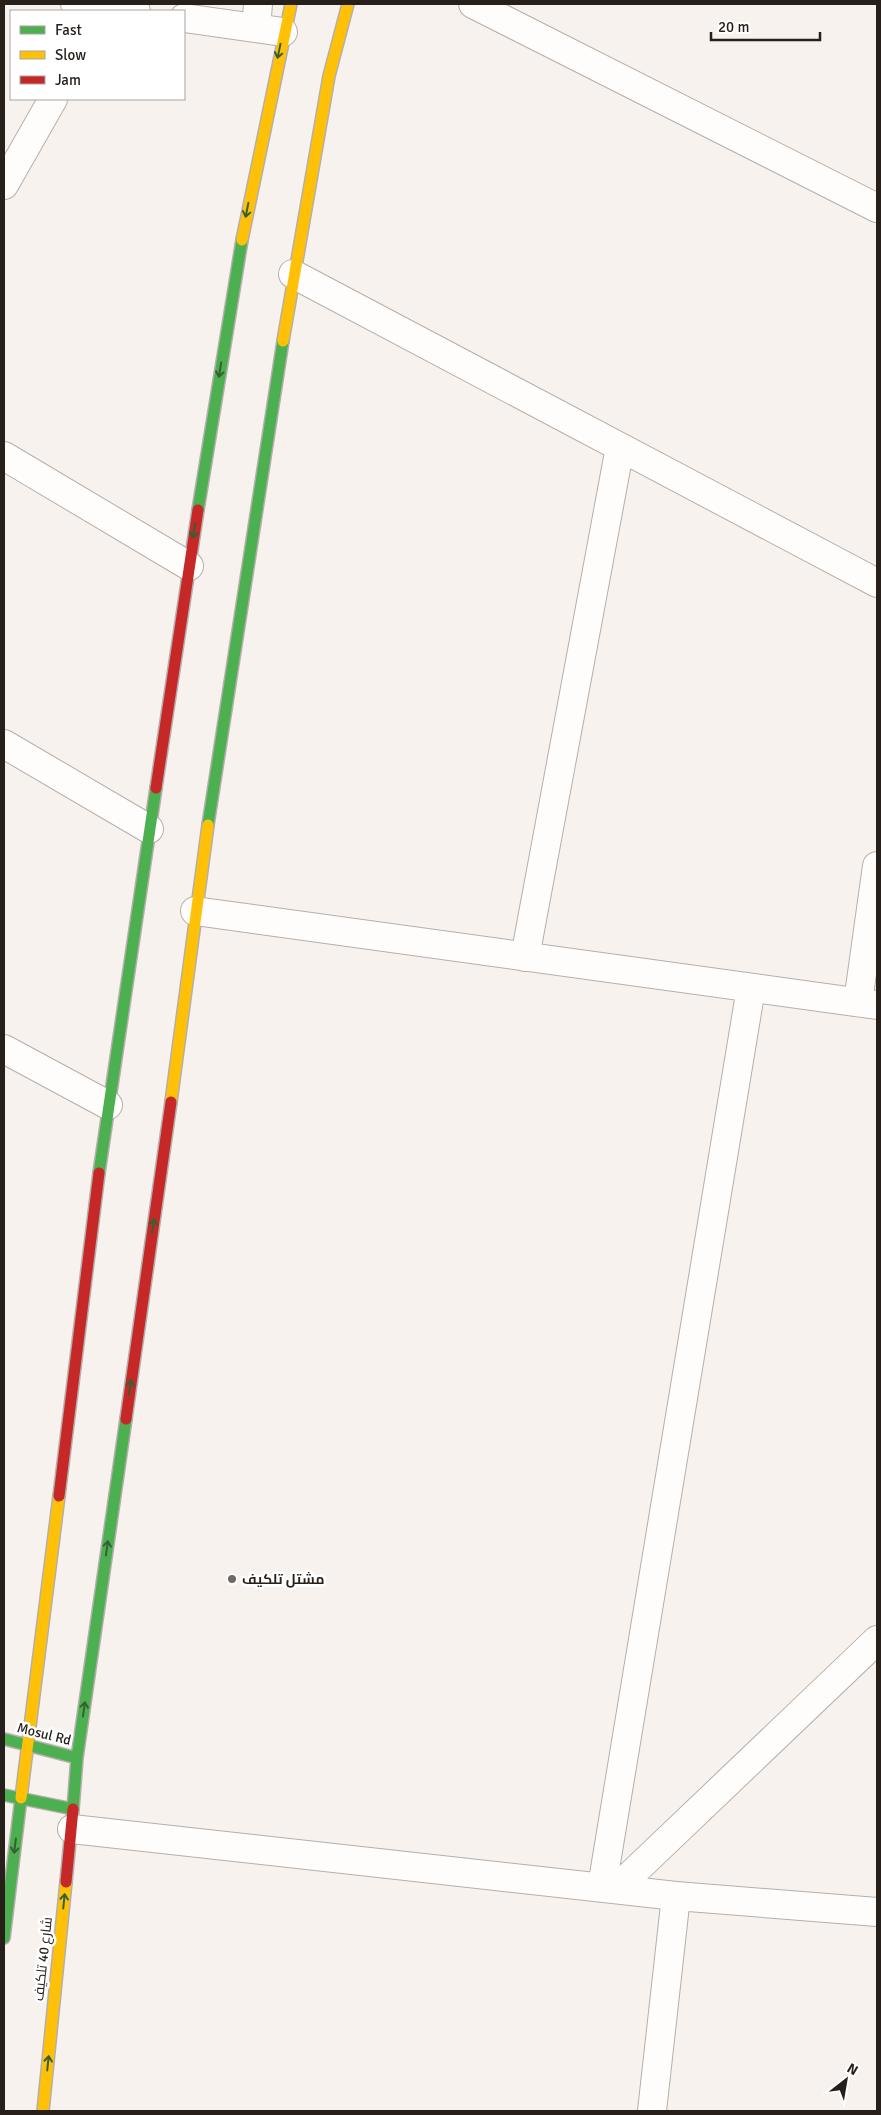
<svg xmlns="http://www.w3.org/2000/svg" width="881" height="2115" font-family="Signika,Cairo,sans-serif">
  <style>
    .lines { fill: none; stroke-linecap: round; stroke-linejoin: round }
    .street-casing { stroke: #b5afab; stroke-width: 30 }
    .fast-casing { stroke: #b5afab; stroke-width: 14 }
    .slow-casing { stroke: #b5afab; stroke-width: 14 }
    .jam-casing { stroke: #b5afab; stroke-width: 14 }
    .street { stroke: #fefdfc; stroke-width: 28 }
    .fast { stroke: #4caf50; stroke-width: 11 }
    .slow { stroke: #ffc107; stroke-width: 11 }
    .jam { stroke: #c62828; stroke-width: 11 }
    .oneway { stroke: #376032 }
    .poi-dot { fill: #706964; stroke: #fff; stroke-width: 2 }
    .labels { text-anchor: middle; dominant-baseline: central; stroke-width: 5; stroke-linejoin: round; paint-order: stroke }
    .poi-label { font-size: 14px; font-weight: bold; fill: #261f1a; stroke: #fff; text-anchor: start }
    .street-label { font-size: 14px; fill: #261f1a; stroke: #fff }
  </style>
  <rect width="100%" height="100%" fill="#f8f2ee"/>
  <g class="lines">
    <g class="street-casing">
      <path id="street" d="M75,4L136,11
        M473,4L877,208
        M184,18L283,32
        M256,28L258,4
        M4,185L53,99
        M293,274L877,583
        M4,456L189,566
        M4,744L149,829
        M195,911L877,1005
        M525,957L620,447
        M858,1002L877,866
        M4,1049L108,1105
        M72,1829L676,1896L877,1912
        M602,1887L751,988
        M616,1889L877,1640
        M652,2111L676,1896"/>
    </g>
    <g class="fast-casing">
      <path id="fast" d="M198,510L242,240
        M208,825L283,341
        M99,1173L156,788
        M4,1739L77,1758
        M4,1795L73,1809L77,1758L126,1419
        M4,1938L21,1798"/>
    </g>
    <g class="slow-casing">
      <path id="slow" d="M242,240L291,4
        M283,341L329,76L348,4
        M171,1102L208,825
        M21,1798L59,1496
        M43,2111L66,1882"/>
    </g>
    <g class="jam-casing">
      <path id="jam" d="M156,788L198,510
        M126,1419L171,1102
        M59,1496L99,1173
        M66,1882L73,1809"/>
    </g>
    <use href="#street" class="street"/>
    <use href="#fast" class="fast"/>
    <use href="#slow" class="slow"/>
    <use href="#jam" class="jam"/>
  </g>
  <defs><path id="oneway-shaft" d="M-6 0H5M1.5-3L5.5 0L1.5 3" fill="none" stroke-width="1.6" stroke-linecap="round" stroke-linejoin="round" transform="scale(1.25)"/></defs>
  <g class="oneway">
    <use href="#oneway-shaft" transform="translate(279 51) rotate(102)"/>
    <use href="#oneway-shaft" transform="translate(247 210) rotate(101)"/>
    <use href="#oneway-shaft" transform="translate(220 370) rotate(99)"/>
    <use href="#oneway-shaft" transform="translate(194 531) rotate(99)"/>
    <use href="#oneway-shaft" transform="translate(153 1226) rotate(-82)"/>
    <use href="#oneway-shaft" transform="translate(130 1387) rotate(-82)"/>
    <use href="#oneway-shaft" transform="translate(107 1548) rotate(-82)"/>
    <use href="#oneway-shaft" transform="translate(84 1709) rotate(-82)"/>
    <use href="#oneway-shaft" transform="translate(15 1846) rotate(97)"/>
    <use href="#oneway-shaft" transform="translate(64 1901) rotate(-84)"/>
    <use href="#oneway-shaft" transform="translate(48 2063) rotate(-84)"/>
  </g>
  <circle class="poi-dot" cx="232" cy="1579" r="5"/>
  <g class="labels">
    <g class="poi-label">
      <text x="242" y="1579">مشتل تلكيف</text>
    </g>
    <g class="street-label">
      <text transform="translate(44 1734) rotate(14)">Mosul Rd</text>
      <text transform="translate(43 1959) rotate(-84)">شارع 40 تلكيف</text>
    </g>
  </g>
  <rect width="881" height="2115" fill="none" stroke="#261f1a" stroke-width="10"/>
  <rect x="10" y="10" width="175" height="90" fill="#ffffff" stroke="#a8a5a3"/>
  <rect x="20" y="26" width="25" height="8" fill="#4caf50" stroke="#a8a5a3"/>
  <text x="55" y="35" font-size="15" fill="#261f1a">Fast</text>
  <rect x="20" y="51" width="25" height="8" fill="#ffc107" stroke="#a8a5a3"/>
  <text x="55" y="60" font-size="15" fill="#261f1a">Slow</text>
  <rect x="20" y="76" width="25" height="8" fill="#c62828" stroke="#a8a5a3"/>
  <text x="55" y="85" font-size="15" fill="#261f1a">Jam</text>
  <g transform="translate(846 2080) rotate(31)" stroke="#ffffff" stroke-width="4" paint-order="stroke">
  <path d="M0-4L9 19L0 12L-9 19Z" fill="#261f1a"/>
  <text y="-8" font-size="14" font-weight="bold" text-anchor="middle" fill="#261f1a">N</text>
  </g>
  <path d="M711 32v8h109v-8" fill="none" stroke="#261f1a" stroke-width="2.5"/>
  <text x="718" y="32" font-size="15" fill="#261f1a" stroke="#ffffff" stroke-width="4" paint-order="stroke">20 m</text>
</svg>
